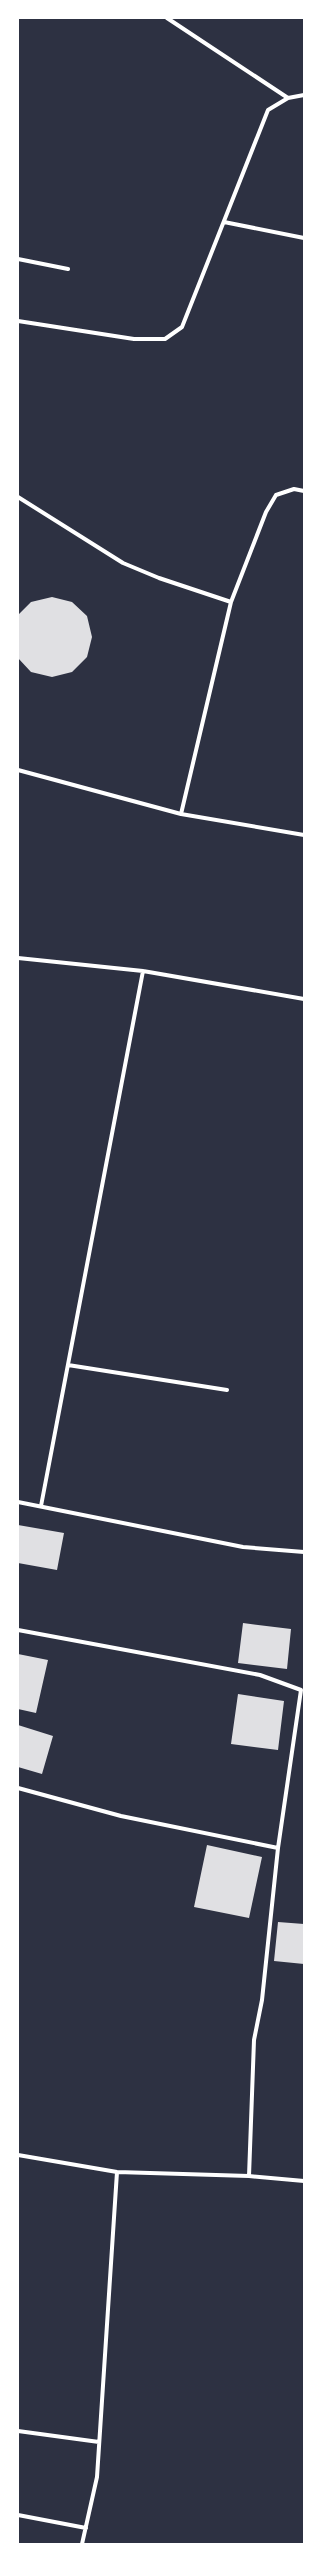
<svg xmlns="http://www.w3.org/2000/svg" width="322" height="2562" font-family="'Varela Round',sans-serif">
  <style>
    .building { fill: #e0e0e3 }
    .lines { fill: none; stroke-linecap: round; stroke-linejoin: round }
    .minor { stroke: #fff; stroke-width: 4 }
  </style>
  <rect width="100%" height="100%" fill="#2d3142"/>
  <path class="building" d="M52,597L72,602L87,616L92,637L87,657L72,672L52,677L31,672L18,658V615L31,602Z
    M18,1525L64,1533L57,1570L18,1563Z
    M243,1623L291,1629L287,1669L238,1663Z
    M18,1654L48,1660L36,1713L18,1709Z
    M238,1694L284,1701L278,1750L231,1744Z
    M18,1725L53,1736L42,1774L18,1767Z
    M207,1845L262,1857L249,1918L194,1907Z
    M278,1922L304,1924V1964L274,1961Z"/>
  <g class="lines">
    <path class="minor" d="M167,18L288,98
      M224,222L304,238
      M18,259L68,269
      M18,321L134,339H165L182,327L268,110L288,98L304,95
      M18,497L123,563L159,578L231,602
      M18,770L181,814L304,835
      M181,814L231,602L266,512L276,495L294,489L304,491
      M18,958L143,971L304,999
      M68,1365L227,1390
      M18,1502L243,1547L304,1552
      M41,1506L143,971
      M18,1630L260,1675L301,1690L278,1848L262,2000L254,2040L249,2176
      M18,1788L121,1816L278,1848
      M18,2155L117,2172L249,2176L304,2181
      M18,2431L99,2442
      M18,2515L86,2528
      M82,2544L97,2477L117,2172"/>
  </g>
  <rect width="322" height="2562" fill="none" stroke="#ffffff" stroke-width="38"/>
</svg>
